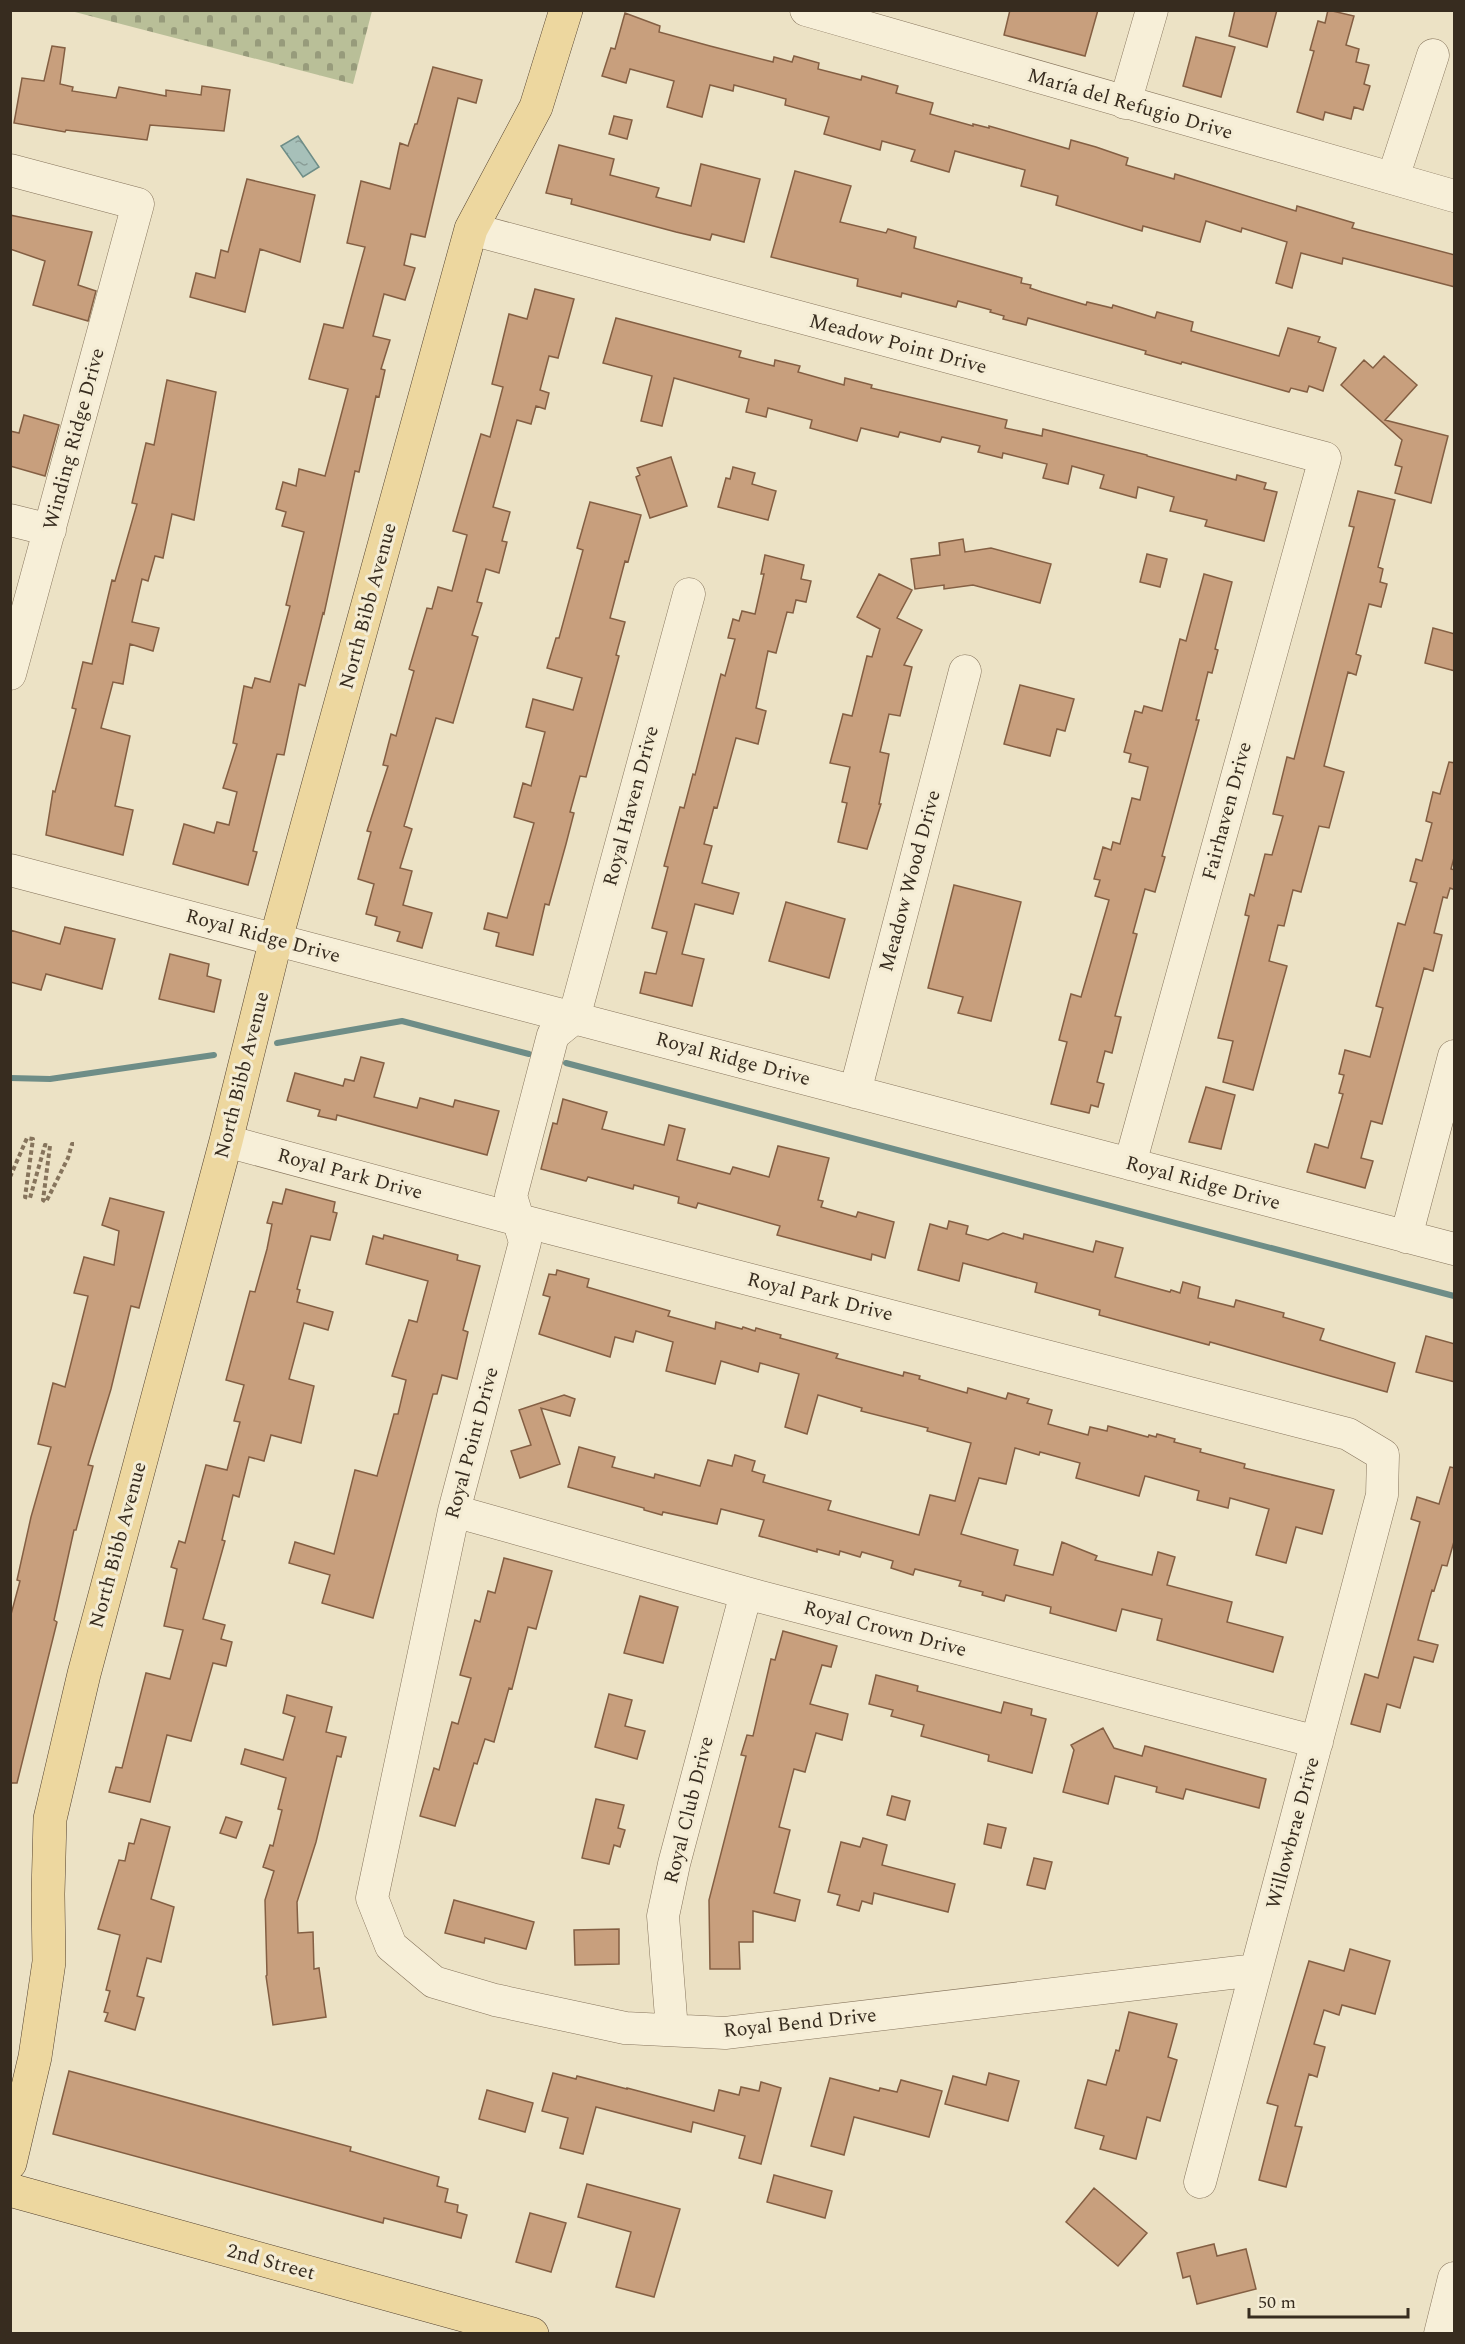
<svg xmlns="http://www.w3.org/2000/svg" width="1465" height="2344" font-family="Spectral,serif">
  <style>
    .cemetery { fill: url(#cemetery-stones) }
    .water { fill: url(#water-ripples); stroke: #6e8d87; stroke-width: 1.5 }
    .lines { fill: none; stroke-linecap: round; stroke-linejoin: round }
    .stream { stroke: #6e8d87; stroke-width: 6 }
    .building { fill: #c89f7d; stroke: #845f43; stroke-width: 1.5 }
    .minor-casing { stroke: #86745c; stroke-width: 33 }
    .major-casing { stroke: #544230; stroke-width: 34 }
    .path { stroke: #86745c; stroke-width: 4; stroke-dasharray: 4.5 3; stroke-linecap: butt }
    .minor { stroke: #f7efd8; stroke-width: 32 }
    .major { stroke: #edd79f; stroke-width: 33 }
    .labels { text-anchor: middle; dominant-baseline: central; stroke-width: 6; stroke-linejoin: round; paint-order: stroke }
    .street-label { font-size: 20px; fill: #372c1f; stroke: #f4ecd4 }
  </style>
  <defs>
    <pattern id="cemetery-stones" width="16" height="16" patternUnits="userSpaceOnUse" patternTransform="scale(1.5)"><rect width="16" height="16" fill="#b9bf98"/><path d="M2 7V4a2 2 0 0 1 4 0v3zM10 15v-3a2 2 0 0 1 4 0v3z" fill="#979b7b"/></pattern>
    <pattern id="water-ripples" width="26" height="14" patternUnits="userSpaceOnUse" patternTransform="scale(1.5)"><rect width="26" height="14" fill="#a7c0b9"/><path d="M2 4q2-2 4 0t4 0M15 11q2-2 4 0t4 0" fill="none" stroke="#899c96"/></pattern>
  </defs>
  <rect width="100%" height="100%" fill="#ece2c5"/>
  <path class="cemetery" d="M71,11L372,10V11L353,84Z"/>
  <path class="water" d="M298,136L319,167L303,177L281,146Z"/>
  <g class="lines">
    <path class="stream" d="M277,1043L402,1021L529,1054
      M566,1063L1454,1296
      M10,1078L50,1079L214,1055"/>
  </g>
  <path class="building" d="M1010,10H1098L1085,56L1004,35Z
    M1235,10H1277L1267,47L1229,36Z
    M1328,10L1354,16L1346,45L1359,49L1356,62L1369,65L1364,84L1370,86L1363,110L1354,107L1351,119L1325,112L1323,120L1297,112L1314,51L1310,50L1318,21L1325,23Z
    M625,13L660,26L659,32L710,46L773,62L774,57L792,62L794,56L819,63L818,69L861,80L862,76L898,86L896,93L933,103L930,114L973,126V124L989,128V126L1069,149L1071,140L1096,147L1128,158L1126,165L1174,179L1175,174L1296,211L1297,206L1354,223L1352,228L1455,255V287L1343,258L1342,264L1301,253L1292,288L1276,283L1287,242L1242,228L1241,232L1206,221L1200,242L1143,226L1142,231L1056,205L1058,196L1021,186L1025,170L955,151L949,172L911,161L915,150L882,141L880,150L824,134L829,117L785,105L786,99L734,85L733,91L710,85L702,117L667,107L674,81L630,69L626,83L602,76L611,48L615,49Z
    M1196,37L1235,47L1221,97L1183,86Z
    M52,46L65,48L60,84L73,87L72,91L116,98L119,87L166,96V90L201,95L202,86L230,90L224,131L150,125L147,140L66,130L65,132L14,123L22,78L44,81Z
    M433,67L482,80L476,103L458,98L425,237L411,234L404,265L415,268L405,300L384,294L373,336L390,340L381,369L385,370L379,397L376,396L359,472L355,471L324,614L323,613L305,686L299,684L284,755L277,754L253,851L257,852L248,885L173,864L184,824L214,833L217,822L229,825L237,792L223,788L237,744L233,743L244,686L252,688L255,678L270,682L290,606L286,605L304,532L282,526L286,512L276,509L283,482L296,486L299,469L325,476L348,389L309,379L324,324L343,328L365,247L347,243L361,181L390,189L400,143L408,146L415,124H417Z
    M614,116L632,120L627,139L609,134Z
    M559,145L614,159L610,175L659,188L656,197L691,206L701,164L760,179L744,242L712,234L710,240L676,232L571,204L572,199L546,193Z
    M795,171L851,186L840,222L886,233L888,229L916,237L914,248L1022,278L1021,283L1031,285L1030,288L1042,292L1086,305L1087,302L1112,308L1113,305L1155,318L1157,312L1193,322L1191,331L1279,356L1288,328L1320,337L1318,342L1336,348L1323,391L1309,386L1307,392L1291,388L1289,392L1182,362L1181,364L1145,354L1146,351L1028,318L1026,325L1003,319L1004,316L990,312L991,310L958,301L956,307L902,293L901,297L857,286L858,279L771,257Z
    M247,179L315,195L300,262L260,249L245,312L190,297L196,273L215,278L221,250L228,252Z
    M10,215L92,232L78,285L96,291L88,321L33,305L45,261L10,249Z
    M535,289L574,299L558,358L549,356L540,390L549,393L545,409L536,406L531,424L517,420L493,507L510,512L502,541L507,542L499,573L486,569L477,602L482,603L472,635L478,637L453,723L436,718L404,826L412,829L400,868L412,871L403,905L432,913L422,948L397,941L400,932L375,925L377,917L366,914L374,884L358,879L371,832L367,831L388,766L383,765L391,734L396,736L414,671L409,669L427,608L432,609L438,587L452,591L467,535L453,531L481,434L490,437L503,387L492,384L509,314L527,319Z
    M616,318L741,351L739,357L774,366L775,360L800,366L798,372L844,385L845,378L872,385L871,388L1007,420L1005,428L1042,436L1043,429L1147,455V456L1236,480L1237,475L1266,483L1264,489L1277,492L1264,541L1205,526L1207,520L1170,511L1174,497L1138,487L1136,498L1100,488L1104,475L1072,466L1068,484L1043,478L1047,464L1003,453L1002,458L978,452L980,446L942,437L940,442L900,432L898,437L861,428L857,441L810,428L812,420L768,408L766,417L746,412L749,399L674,378L662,426L641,421L652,376L603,363Z
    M1384,356L1417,385L1385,420L1448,436L1431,503L1395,493L1402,467L1395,465L1402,440L1341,385L1364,360L1373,368Z
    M167,380L216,392L194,520L172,514L163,558L155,556L148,581L142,579L132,622L159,628L153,651L130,644L123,684L113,682L101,728L130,736L115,806L133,810L123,855L46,835L53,791L55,792L76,709L72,708L83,662L92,664L112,580L115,581L137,504L132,503L146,443L154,445Z
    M24,415L59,425L45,476L10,466V431L19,433Z
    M671,457L687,506L650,518L636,477L640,475L637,468Z
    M733,467L755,473L752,484L776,491L768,520L718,507L726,478L730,479Z
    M1358,491L1395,500L1378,567L1383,569L1380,582L1387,584L1381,607L1369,604L1356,654L1361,656L1356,675L1348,672L1324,766L1344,772L1329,828L1319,826L1301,892L1293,890L1284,926L1278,925L1269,961L1287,966L1253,1090L1223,1082L1233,1041L1218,1038L1249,916L1245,915L1250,894L1254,896L1265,854L1272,855L1283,816L1273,814L1287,757L1294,759L1354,527L1349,526Z
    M590,502L641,515L628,562L625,561L610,618L625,622L616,655L619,656L586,777L580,776L570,812L574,813L566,844L549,905L545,904L533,955L496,946L499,933L484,929L488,913L507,918L534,823L514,817L523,783L531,786L545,732L526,727L533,699L573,710L582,678L547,668L556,638H559L583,550L577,548Z
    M963,539L965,552L991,548L1051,564L1040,603L973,585L944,589V585L915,589L911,559L940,555L939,543Z
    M1147,554L1167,559L1160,587L1140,582Z
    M765,555L804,565L801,579L811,581L806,602L796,600L793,613L787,612L776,653L768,651L756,708L766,711L758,744L736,738L717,808L714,807L704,844L712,846L702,883L739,893L733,914L695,904L682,954L704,959L692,1006L640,993L645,972L656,974L667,932L652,928L668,867L664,866L680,807L684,808L693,774L695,775L721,674L725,676L735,639L728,638L733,619L739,621L742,611L755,614L764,574H761Z
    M879,574L912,590L897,618L922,630L904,665L912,667L900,716L889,714L880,752L889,754L879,804H881L867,849L838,842L847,803L842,802L850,767L830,763L843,714L852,716L867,656L872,657L880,629L857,617Z
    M1204,574L1232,582L1215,649L1218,650L1212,673L1208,672L1196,720H1199L1162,856L1165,857L1155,892L1145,889L1133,933L1137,934L1115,1016L1121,1017L1112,1053L1105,1051L1097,1082L1104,1084L1098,1107L1091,1105L1089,1113L1051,1104L1067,1042L1059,1040L1071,994L1081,997L1109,900L1095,896L1100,880L1094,879L1103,847L1111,850L1113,842L1120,844L1132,798L1140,800L1148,767L1129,762L1131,754L1124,752L1135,711L1142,713L1144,706L1162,711L1180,639L1186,641Z
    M1433,628L1455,634V671L1425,663Z
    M1020,685L1074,699L1065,731L1057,729L1050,756L1004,744Z
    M1449,762L1455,763V854L1451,869L1455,870V890L1450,888L1447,898L1443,897L1434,933L1442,935L1433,971L1424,968L1382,1124L1371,1121L1361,1158L1373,1161L1365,1188L1307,1172L1315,1144L1328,1148L1343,1094L1339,1093L1344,1075L1339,1074L1345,1050L1370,1057L1383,1008L1376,1006L1398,923L1405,925L1417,883L1410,881L1416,859L1422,861L1432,823L1426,821L1433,792L1440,794Z
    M954,885L1021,902L991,1021L958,1013L963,997L928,988Z
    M786,902L845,919L829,978L769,961Z
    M65,927L115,939L102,989L46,974L41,990L10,982V930L60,944Z
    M170,954L209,964L207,976L221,980L214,1012L159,999Z
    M361,1057L384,1063L374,1097L417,1108L420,1098L453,1107L455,1100L499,1111L487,1155L337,1115L336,1120L318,1116L320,1110L287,1101L295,1073L343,1086L345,1079L354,1081Z
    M1206,1087L1235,1095L1221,1149L1189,1142Z
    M563,1099L607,1112L602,1129L664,1145L669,1125L685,1129L677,1160L730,1174L733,1167L769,1177L778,1146L829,1158L818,1200L823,1201L821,1207L856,1217L858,1212L894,1222L885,1258L872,1254L871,1260L777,1235L780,1226L698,1203L696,1208L678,1203L679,1197L634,1185L633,1189L588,1177L586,1181L541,1169L553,1123L557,1124Z
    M286,1189L335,1202L333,1212L337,1213L330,1240L311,1236L297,1289L300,1290L297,1302L333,1312L328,1330L304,1323L289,1379L314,1386L301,1443L271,1435L264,1461L249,1457L239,1497L233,1495L222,1540L225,1541L203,1619L225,1625L221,1639L232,1642L226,1666L213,1663L191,1741L167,1735L150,1802L109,1792L116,1767L122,1768L146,1673L170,1679L183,1630L164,1626L177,1569L171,1567L179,1541L185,1543L206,1465L227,1470L240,1422L234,1421L244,1385L226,1380L250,1291L255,1292L267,1249L272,1224L267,1223L273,1202L282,1204Z
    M110,1198L164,1212L139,1308L131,1306L111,1389L88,1465L93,1466L76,1530H74L54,1620L57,1622L17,1783H10V1618L20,1581L17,1580L31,1517L51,1447L38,1444L53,1383L65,1387L88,1296L74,1293L84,1257L114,1265L119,1231L102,1225Z
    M949,1221L968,1226L966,1234L988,1240L1003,1233L1023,1239L1024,1234L1093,1252L1096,1241L1123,1248L1115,1277L1170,1292L1171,1290L1180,1293L1183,1282L1200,1287L1198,1298L1234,1307L1236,1300L1284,1313L1283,1317L1324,1329L1320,1340L1395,1363L1387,1392L1210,1342L1209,1345L1099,1315L1100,1310L1035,1292L1037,1283L963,1263L959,1281L918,1270L930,1224L947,1229Z
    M384,1235L458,1255L457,1260L480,1266L463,1330L468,1332L457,1379L442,1375L437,1394H433L373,1618L322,1603L330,1575L289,1563L295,1542L334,1554L355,1470L377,1476L394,1414H398L406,1380L392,1376L409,1320L417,1322L428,1281L366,1264L373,1236L383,1239Z
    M557,1270L589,1279L587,1287L670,1311L668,1316L715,1329L716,1322L742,1329L743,1327L755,1331L756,1328L781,1335L780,1338L838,1354L836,1358L903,1376L904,1372L920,1376L919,1379L967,1393L968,1388L1006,1399L1008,1393L1029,1399L1027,1403L1052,1410L1048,1424L1088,1435L1090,1427L1107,1431L1108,1426L1148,1437L1149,1435L1156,1437L1157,1434L1175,1439L1174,1442L1201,1449L1200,1452L1245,1464L1244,1468L1334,1490L1322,1534L1296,1527L1286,1563L1256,1555L1269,1509L1230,1498L1228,1508L1197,1500L1199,1491L1145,1476L1139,1496L1076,1478L1080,1463L1040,1452L1039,1455L1015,1448L1006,1484L979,1478L961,1534L1018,1550L1014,1565L1053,1575L1062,1542L1097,1556L1095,1560L1152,1575L1158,1552L1175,1557L1167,1585L1232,1602L1227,1622L1283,1637L1273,1672L1157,1640L1162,1619L1122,1609L1116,1631L1050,1613L1051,1607L1006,1595L1004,1601L982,1595L983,1592L959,1586L961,1581L915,1569L913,1575L891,1568L893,1561L862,1552L860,1557L840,1551L839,1555L817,1549V1552L759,1536L764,1520L721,1509L717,1524L663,1512L662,1515L644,1510V1508L568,1487L579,1447L615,1457L612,1467L654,1478L655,1474L700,1486L708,1460L732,1466L735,1455L755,1461L752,1471L765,1475L763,1482L831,1501L828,1510L919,1535L930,1495L955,1501L971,1443L927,1431L928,1428L861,1411L862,1408L818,1395L807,1434L785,1427L799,1374L760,1363L758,1372L721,1361L715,1384L666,1371L673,1342L636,1331L633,1342L615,1337L610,1357L539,1334L550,1297L543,1295L549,1274L556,1275Z
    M1426,1336L1455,1344V1382L1416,1372Z
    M564,1395L575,1399L570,1416L541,1408L560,1464L520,1478L511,1451L531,1445L519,1410Z
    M1450,1467L1455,1468V1538L1447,1566L1442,1565L1434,1591L1432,1590L1418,1640L1438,1645L1433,1662L1414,1657L1400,1708L1387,1704L1380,1732L1351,1724L1365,1674L1378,1678L1420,1522L1411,1519L1417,1497L1439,1504Z
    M504,1558L552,1571L536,1629L528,1627L512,1689L509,1688L494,1742L485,1739L477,1764L474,1763L455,1826L420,1816L434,1768L439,1770L452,1722L458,1724L471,1678L460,1675L475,1620L480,1622L488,1591L495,1593Z
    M640,1596L678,1607L663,1663L624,1653Z
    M783,1631L837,1646L831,1667L822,1665L810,1704L848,1714L842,1740L816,1733L805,1772L794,1769L779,1827L790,1830L774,1893L800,1900L795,1921L753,1911V1942H739L740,1969H710L709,1900L746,1756L741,1755L747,1735L753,1736L771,1659L775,1660Z
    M876,1675L918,1686L917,1691L1001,1713L1004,1702L1032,1709L1031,1715L1046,1719L1032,1773L988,1761L989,1755L921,1736L924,1725L891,1716L893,1710L869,1704Z
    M609,1694L632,1700L625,1726L645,1731L637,1759L595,1747Z
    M287,1695L332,1707L326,1732L346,1737L341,1757L337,1756L316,1842L297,1902L298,1933L313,1932L314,1969L319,1968L326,2017L273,2025L266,1976L267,1975L265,1900L274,1871L263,1867L270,1845L273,1846L282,1810L278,1809L286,1778L241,1764L245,1749L283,1760L295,1717L283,1713Z
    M1103,1728L1114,1748L1142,1756L1145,1746L1266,1779L1259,1808L1186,1789L1183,1799L1156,1792L1157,1787L1115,1776L1108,1804L1063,1792L1074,1750L1071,1745Z
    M892,1796L910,1801L905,1820L887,1815Z
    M596,1799L624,1805L618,1828L625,1830L620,1847L614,1845L609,1864L582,1858Z
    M226,1817L242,1822L236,1838L220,1833Z
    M141,1819L170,1827L151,1899L174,1907L161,1962L147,1958L137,1996L144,1998L135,2030L105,2021L108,2013L104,2012L110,1991L106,1990L120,1935L98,1929L119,1860L125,1861L129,1843L134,1844Z
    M988,1824L1006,1828L1001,1848L984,1844Z
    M863,1838L887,1845L882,1865L955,1884L948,1912L874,1893L872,1904L862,1901L859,1911L837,1905L840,1895L828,1892L841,1842L860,1847Z
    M1034,1858L1052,1862L1045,1889L1027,1885Z
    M454,1900L534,1922L526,1949L485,1938L484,1943L445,1933Z
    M619,1929V1964L575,1965L574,1930Z
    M1350,1949L1390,1961L1375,2014L1342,2005L1339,2015L1324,2010L1314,2044L1325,2047L1317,2077L1309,2074L1295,2126L1302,2127L1286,2187L1259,2180L1278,2106L1267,2103L1309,1961L1344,1971Z
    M1129,2012L1177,2024L1168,2057L1177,2060L1160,2121L1147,2117L1136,2159L1100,2149L1104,2136L1075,2128L1088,2080L1106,2085L1116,2050L1119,2051Z
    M69,2071L351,2147L350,2151L439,2177L437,2186L448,2189L445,2202L458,2205L457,2212L467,2215L461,2238L384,2218L383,2223L53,2134Z
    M553,2073L576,2079L577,2076L627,2089V2088L714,2111L719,2090L739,2095L741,2087L759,2091L761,2082L781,2088L761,2164L739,2158L745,2136L693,2122L691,2132L596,2107L583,2154L560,2148L568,2118L542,2111Z
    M989,2073L1019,2081L1008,2121L945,2104L953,2076L986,2085Z
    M830,2078L879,2091L880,2088L897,2092L901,2080L942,2091L929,2137L854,2117L844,2155L811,2146Z
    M487,2090L533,2103L525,2132L479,2119Z
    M774,2175L832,2191L825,2218L767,2202Z
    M587,2184L680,2209L654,2297L616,2287L631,2232L578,2217Z
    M1094,2188L1147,2233L1118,2266L1066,2222Z
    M530,2213L566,2223L551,2272L516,2262Z
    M1214,2244L1217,2256L1246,2249L1256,2289L1197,2304L1190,2276L1183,2278L1177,2253Z"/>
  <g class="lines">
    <g class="minor-casing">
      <path id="minor" d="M806,10L1454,196
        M1125,103L1152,10
        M10,170L138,204L10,674
        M1393,178L1433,55
        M471,229L1325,458L1130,1164
        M10,520L50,530
        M689,594L574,1018L553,1035L511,1196L525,1242L454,1511L372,1898L391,1946L434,1982L495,2000L625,2028L725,2033L1256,1970
        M10,870L1454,1249
        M855,1092L965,671
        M226,1141L519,1220L1348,1434L1383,1455L1382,1495L1200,2182
        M1406,1237L1454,1056
        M454,1511L746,1593L1317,1742
        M672,2030L663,1916L674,1864L746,1593
        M1440,2334L1454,2278"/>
    </g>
    <g class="major-casing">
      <path id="major" d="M10,2163L35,2057L49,1962L48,1894L50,1819L84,1674L226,1141L276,939L471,229L536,107L566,10
        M10,2190L532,2334"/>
    </g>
    <path class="path" d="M10,1177L27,1138L33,1139L25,1197L30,1198L45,1145L50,1146L43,1200L46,1202L68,1158L72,1144H74"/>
    <use href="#minor" class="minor"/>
    <use href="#major" class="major"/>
  </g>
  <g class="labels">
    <g class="street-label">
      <text transform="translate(1130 104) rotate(16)">María del Refugio Drive</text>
      <text transform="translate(898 344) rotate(15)">Meadow Point Drive</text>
      <text transform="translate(74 439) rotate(-75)">Winding Ridge Drive</text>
      <text transform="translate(368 606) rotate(-75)">North Bibb Avenue</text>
      <text transform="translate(631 806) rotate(-75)">Royal Haven Drive</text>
      <text transform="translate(1227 811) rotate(-75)">Fairhaven Drive</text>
      <text transform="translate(910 881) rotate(-75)">Meadow Wood Drive</text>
      <text transform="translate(263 936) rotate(15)">Royal Ridge Drive</text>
      <text transform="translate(733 1059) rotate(15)">Royal Ridge Drive</text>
      <text transform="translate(242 1075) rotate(-76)">North Bibb Avenue</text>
      <text transform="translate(350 1174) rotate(15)">Royal Park Drive</text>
      <text transform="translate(1203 1183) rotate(15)">Royal Ridge Drive</text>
      <text transform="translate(820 1297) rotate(14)">Royal Park Drive</text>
      <text transform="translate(472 1443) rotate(-75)">Royal Point Drive</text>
      <text transform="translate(118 1545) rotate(-75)">North Bibb Avenue</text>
      <text transform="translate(885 1629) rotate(15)">Royal Crown Drive</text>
      <text transform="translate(689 1810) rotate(-76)">Royal Club Drive</text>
      <text transform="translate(1293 1833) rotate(-75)">Willowbrae Drive</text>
      <text transform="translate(800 2023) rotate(-6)">Royal Bend Drive</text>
      <text transform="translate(271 2262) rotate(15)">2nd Street</text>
    </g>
  </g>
  <rect width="1465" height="2344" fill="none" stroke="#372c1f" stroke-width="24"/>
  <path d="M1249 2308v9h159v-9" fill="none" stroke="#372c1f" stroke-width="3"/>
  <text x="1258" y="2308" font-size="18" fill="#372c1f" stroke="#f4ecd4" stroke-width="4.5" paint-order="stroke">50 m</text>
</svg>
